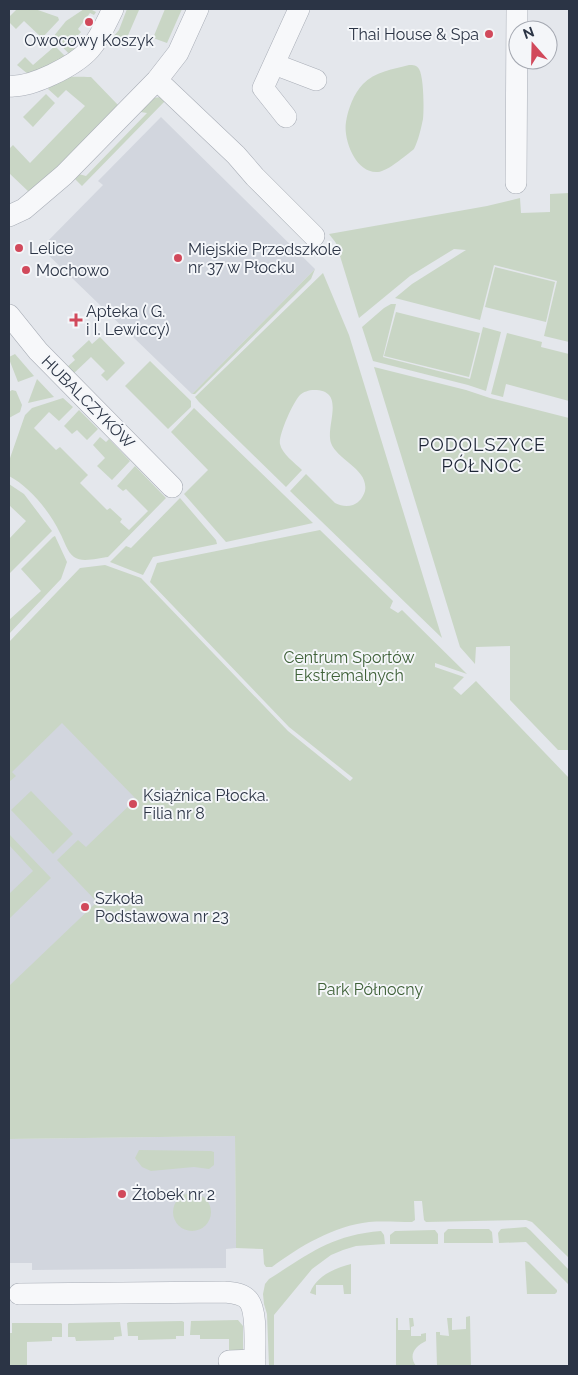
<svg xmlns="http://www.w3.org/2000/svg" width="578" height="1375" font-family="Raleway,sans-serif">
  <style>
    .built { fill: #d2d6de }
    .green { fill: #c9d6c5 }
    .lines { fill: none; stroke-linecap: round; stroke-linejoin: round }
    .minor-casing { stroke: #a9aeb7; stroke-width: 22 }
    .minor { stroke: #f7f8fa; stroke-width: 21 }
    .poi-dot { fill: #d1495b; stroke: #f4f6f9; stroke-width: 2 }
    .labels { text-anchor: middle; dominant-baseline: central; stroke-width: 4; stroke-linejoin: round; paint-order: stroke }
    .poi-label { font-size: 16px; fill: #2b3445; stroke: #f4f6f9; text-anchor: start }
    .street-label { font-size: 16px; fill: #2b3445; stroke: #f4f6f9 }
    .park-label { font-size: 16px; fill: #3f6138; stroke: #f4f6f9 }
    .neighbourhood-label { font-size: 18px; letter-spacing: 1px; fill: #1d2536; stroke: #f4f6f9 }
  </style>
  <rect width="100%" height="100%" fill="#e4e7ec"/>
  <path class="built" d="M161,117L315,269L192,394L41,248L103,185L98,181Z
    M9,648L314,764L9,1050Z
    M235,1136L236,1248L226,1249V1268L32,1270V1263H9V1139Z"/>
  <path class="green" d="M17,9H35L58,17L59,20L42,38L24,21L16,29L9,22V17Z
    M84,9H93L92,10L96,12L94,15L90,13L78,29L81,32L70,44L79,52L71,56L53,37L66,21Z
    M127,9L139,10L126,40L121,45L113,37L119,30Z
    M165,9H182L167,43L153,38Z
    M55,46L67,58L29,75L17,65L25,57L33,65Z
    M409,65C413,65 417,65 419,69C424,77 424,110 423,119C421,129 418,141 414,149C405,156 388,171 378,172C356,174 343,140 346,122C348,109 354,93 363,84C374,72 394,69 409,65Z
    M91,77L118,105L48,176L29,192L9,173V149L13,145L30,163L85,106L66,90L58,98L48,89C61,74 73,77 91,77Z
    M46,94L55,103L33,127L23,117Z
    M161,97L166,100L82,186L75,179V173L86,176L147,113L134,111L153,98Z
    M569,193V342L544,336L557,281L494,265L480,320L395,298L412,284L466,250L454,249L410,276L359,318L336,243L329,234L487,206L520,198L521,213L550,212V194Z
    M495,267L555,282L546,322L485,307Z
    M315,269L311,279L195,394H192Z
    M323,273L349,335L442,638L290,491L306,474L335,503C341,506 347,507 353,505C360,502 363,497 365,491C369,469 337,460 331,443C325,426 347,390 314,390C309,390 303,392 300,395C293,402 278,436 280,444C282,454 295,463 302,470L286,487L199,402L195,397Z
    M391,304H396L383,357L470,379L483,327L501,332L486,391L468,385L373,361L362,327L384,308Z
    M396,312L480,333L469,377L384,356Z
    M507,333L542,342L541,347L569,354V401L506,384L503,397L491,394Z
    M100,337L125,363L107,381L101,375L105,371L91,357L72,375L66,368L75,360L72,356L89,340L92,344Z
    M15,354L34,376L18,382L9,359V357Z
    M150,361L191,401V407L168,429L125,386Z
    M374,367L466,390L490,398L569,418V750H558L510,700V646L476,647L475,664L460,647Z
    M37,379L54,397L28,403Z
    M12,390L16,391L22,405L20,412L9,418V392Z
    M63,398L73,407L59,421L49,412L34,428L56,450L60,447L88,475L80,483L107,510L110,508L122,519L120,522L129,530L148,511L126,489L123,491L117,486L135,466L166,498L108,557C98,558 82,563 74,557C67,552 64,540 60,533C50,512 30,487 9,476V461L25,415L32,408Z
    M194,408L313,523L226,542L184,494L208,470L171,432Z
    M79,410L98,429L87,440L77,430L72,434L64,426Z
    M100,437L106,442L109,439L130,461L112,480L97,466L105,458L93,445Z
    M9,484L24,494L52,531L9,574V539L26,521L9,505Z
    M180,498L216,540L217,544L153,557L143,575L110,562L126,546L131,548Z
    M320,530L393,601L390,608L398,613L402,610L467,674L435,663V667L464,677L453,688L461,695L476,681L569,778V1258L532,1222L526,1220L426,1222L424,1220L422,1201H414L415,1220L412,1222C398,1222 383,1221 369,1222C334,1226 300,1246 272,1267H266L264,1264L263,1249L236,1248L235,1136L9,1139V986L97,902L57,860L78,840L86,847L136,799L62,723L12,772L16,776L9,782V642L80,568L105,565L141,578L288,731L350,781L353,778L289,727L150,582L157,563Z
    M55,536L67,562L61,579L9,634V620L41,591L21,569L53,537Z
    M31,791L73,834L53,854L11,810Z
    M9,834L51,878L9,919V894L33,871L9,845Z
    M139,1150L211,1151L214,1152V1165L209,1169L194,1167L151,1171L142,1167L135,1158Z
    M173 1212a19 19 0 1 1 38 0a19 19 0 1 1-38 0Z
    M526,1227L530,1230L569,1270V1285L526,1242L499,1243L498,1233L501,1229Z
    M448,1229H489L492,1232L493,1243H444V1233Z
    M435,1230L438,1234V1244H390V1235L395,1231Z
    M381,1231L384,1235L385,1244L356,1246L343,1250L331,1255L312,1269L274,1315V1366H269L267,1314L264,1304L263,1294L265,1284L269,1279C309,1254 331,1235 381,1231Z
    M525,1261L529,1262L557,1290V1292L555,1294H527Z
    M351,1264V1294H344L343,1285H316V1295L310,1293C316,1276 335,1268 351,1264Z
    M470,1316L471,1366H437L436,1332H440V1335L449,1336L447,1318H452V1330L466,1329V1317Z
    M396,1318H398V1330H410L409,1318H413L414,1326L411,1327V1336H421V1334L426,1333V1341C415,1346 408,1355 416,1366H396Z
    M238,1320L243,1326V1353L229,1354V1339H200V1335H190L191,1321Z
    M182,1321L184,1322V1336H176V1339L138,1340V1336H128L127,1323L129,1322Z
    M120,1322L122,1336L114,1337V1340L76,1341L75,1337H68V1324L69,1323Z
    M12,1323H61L62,1324V1337H52V1341L27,1342V1366H9V1333H12Z"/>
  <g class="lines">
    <g class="minor-casing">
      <path id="minor" d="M274,64L316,80
        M157,80L236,155L255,177L314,236
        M9,86C31,88 75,66 90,49C100,38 106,23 113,9
        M286,117L263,88L299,9
        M516,183L517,9
        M9,216L24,209L64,175L157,80L178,53L198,9
        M9,315L38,351L172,487
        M19,1294L224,1292C233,1293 243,1293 249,1301C258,1313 254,1350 255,1366
        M229,1361L255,1360"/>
    </g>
    <use href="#minor" class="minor"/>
  </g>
  <g class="poi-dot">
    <circle cx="89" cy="22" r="5"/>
    <circle cx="489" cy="34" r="5"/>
    <circle cx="19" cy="248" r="5"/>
    <circle cx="178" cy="258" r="5"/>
    <circle cx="26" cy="270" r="5"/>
    <path d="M73.5 312.5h5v5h5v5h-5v5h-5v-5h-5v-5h5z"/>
    <circle cx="133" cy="804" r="5"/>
    <circle cx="85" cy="907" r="5"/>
    <circle cx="122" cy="1194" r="5"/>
  </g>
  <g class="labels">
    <g class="poi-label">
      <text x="479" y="34" text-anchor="end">Thai House &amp; Spa</text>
      <text x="89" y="40" text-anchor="middle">Owocowy Koszyk</text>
      <text x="29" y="248">Lelice</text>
      <text x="188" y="249">Miejskie Przedszkole<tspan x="188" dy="18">nr 37 w Płocku</tspan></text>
      <text x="36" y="270">Mochowo</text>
      <text x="86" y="311">Apteka ( G.<tspan x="86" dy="18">i I. Lewiccy)</tspan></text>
      <text x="143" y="795">Książnica Płocka.<tspan x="143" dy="18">Filia nr 8</tspan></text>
      <text x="95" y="898">Szkoła<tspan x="95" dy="18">Podstawowa nr 23</tspan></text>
      <text x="132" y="1194">Żłobek nr 2</text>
    </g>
    <g class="street-label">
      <text transform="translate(88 402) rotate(45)">HUBALCZYKÓW</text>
    </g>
    <g class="park-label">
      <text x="349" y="657">Centrum Sportów<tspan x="349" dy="18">Ekstremalnych</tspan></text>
      <text x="370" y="989">Park Północny</text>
    </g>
    <g class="neighbourhood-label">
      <text x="482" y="444">PODOLSZYCE<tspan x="482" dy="21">PÓŁNOC</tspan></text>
    </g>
  </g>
  <rect width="578" height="1375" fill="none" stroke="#2b3445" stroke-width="20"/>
  <g transform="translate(533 45) rotate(340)"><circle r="24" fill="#f4f6f9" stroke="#a4a8b1"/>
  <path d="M0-4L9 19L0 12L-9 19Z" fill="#d1495b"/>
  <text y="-8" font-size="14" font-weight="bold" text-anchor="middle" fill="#2b3445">N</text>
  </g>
</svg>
